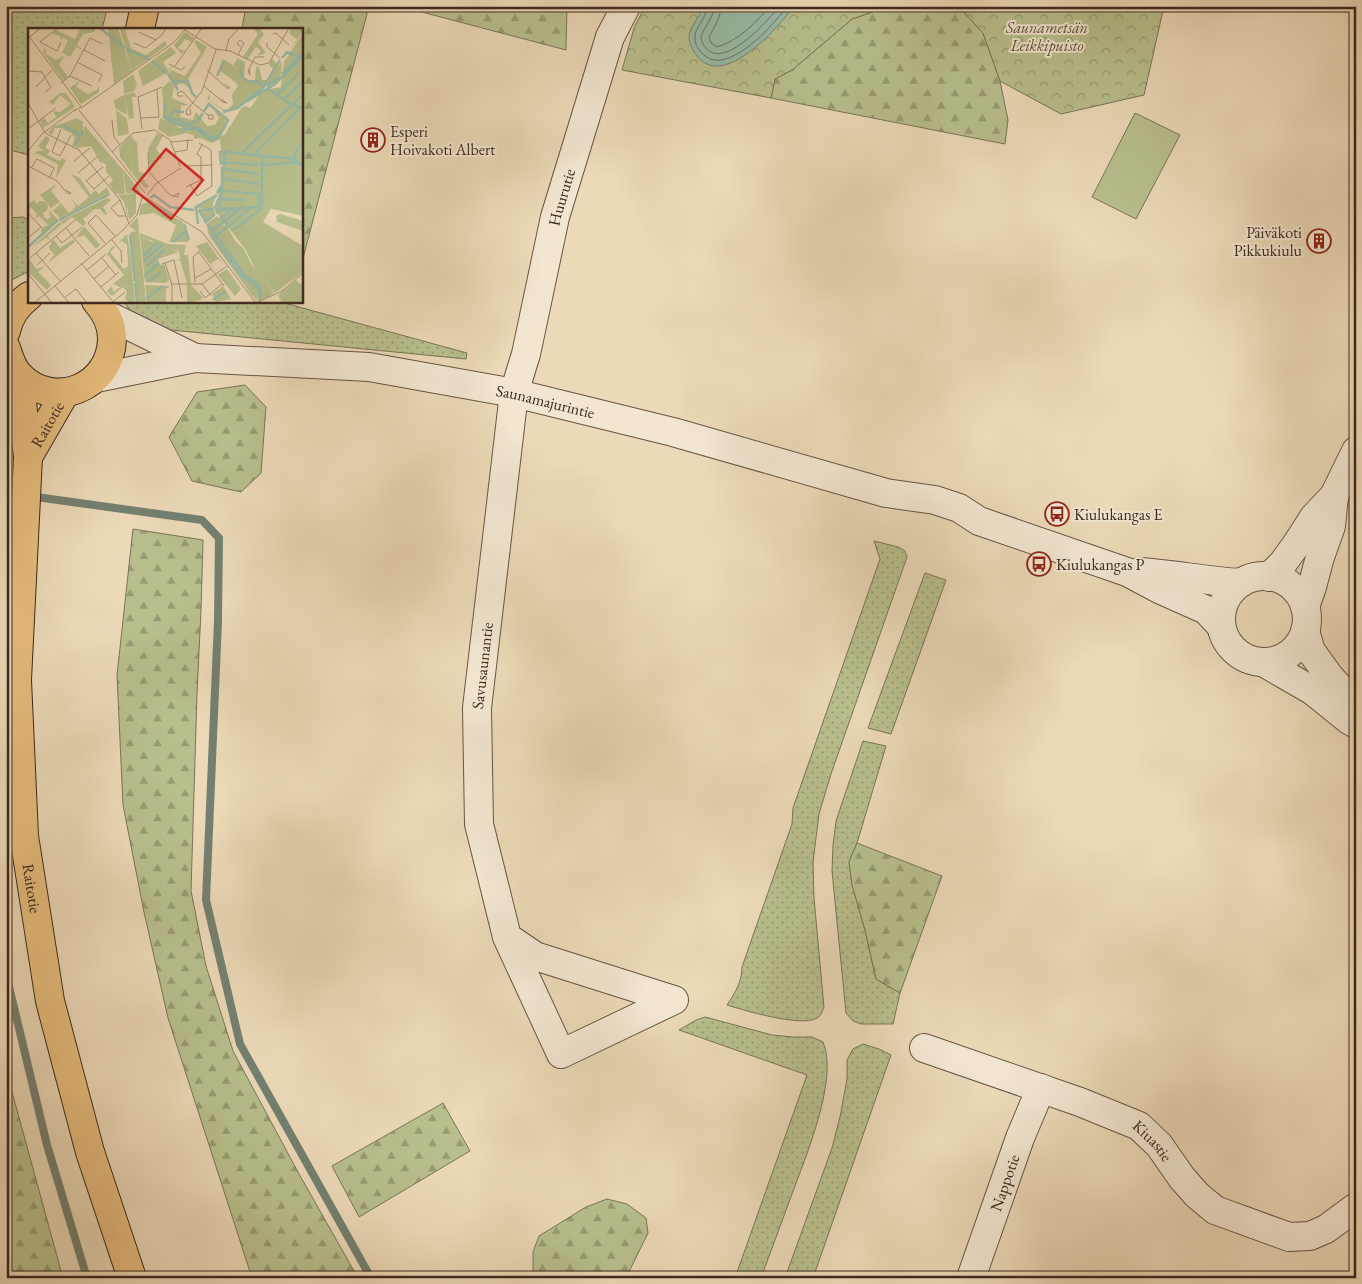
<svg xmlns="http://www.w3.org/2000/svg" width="1362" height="1284" font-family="'EB Garamond',serif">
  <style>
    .grass { fill: url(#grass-dots); stroke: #7a7456 }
    .forest { fill: url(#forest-firs); stroke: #7a7456 }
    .park { fill: url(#park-crowns); stroke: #7a7456 }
    .pitch { fill: #b8bf8d; stroke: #7a7456 }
    .water { fill: #99bba8; stroke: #748071 }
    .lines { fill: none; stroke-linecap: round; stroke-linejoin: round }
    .shore { stroke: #6b7264; stroke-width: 1 }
    .stream { stroke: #748071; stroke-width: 8 }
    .street-casing { stroke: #685445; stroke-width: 30 }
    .primary-casing { stroke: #3d281f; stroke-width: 30 }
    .street { stroke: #f2e6d0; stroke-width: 28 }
    .primary { stroke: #e6bc7c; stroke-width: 28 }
    .labels { text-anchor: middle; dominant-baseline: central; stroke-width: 4; stroke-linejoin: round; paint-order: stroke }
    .park-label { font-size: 16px; font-style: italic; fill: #5c4e3a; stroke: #f2e6d0 }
    .poi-label { font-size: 16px; fill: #3d281f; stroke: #f2e6d0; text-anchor: start }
    .street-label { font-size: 16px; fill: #3d281f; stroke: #f2e6d0 }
    .inset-river { fill: none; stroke: #99bba8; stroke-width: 2.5 }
    .inset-road { fill: none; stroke: #a5927a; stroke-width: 1 }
    .view { fill: #d62828; fill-opacity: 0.15; stroke: #d62828; stroke-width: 2.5 }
    .inset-edge { fill: none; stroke: #3d281f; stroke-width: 2.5 }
  </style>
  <defs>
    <pattern id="grass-dots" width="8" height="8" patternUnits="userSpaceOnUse" patternTransform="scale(1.25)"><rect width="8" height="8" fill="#b8bf8d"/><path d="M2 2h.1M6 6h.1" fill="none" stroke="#979b73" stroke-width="1.8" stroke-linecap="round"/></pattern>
    <pattern id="forest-firs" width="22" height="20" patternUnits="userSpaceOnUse" patternTransform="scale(1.25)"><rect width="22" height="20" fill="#b8bf8d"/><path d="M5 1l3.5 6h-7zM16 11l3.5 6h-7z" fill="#979b73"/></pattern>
    <pattern id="park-crowns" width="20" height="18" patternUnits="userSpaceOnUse" patternTransform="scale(1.25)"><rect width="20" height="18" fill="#b8bf8d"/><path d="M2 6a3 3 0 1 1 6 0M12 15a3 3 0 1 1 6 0" fill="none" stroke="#979b73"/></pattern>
  </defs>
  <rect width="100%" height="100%" fill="#ebd9b7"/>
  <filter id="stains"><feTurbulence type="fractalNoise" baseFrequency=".004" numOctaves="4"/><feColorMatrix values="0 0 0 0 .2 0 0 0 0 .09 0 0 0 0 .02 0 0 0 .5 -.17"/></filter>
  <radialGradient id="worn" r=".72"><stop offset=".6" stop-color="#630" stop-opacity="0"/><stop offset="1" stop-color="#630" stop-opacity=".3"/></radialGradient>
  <path class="grass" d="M6,6H108L102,29H29V155L6,149Z
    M23,217L29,220V271L6,283V218Z
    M124,301H277L467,353L466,359L171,330C146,325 138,325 124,301Z
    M6,411L9,452L6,522Z
    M874,541L898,547L905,551L907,557L831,774L819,814L813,862L814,898L824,1007C822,1012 821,1017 815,1019C798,1026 746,1011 727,1005C735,993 742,982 742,967L792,824L793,808L880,559Z
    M925,573L946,580L891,734L868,728Z
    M863,741L886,746L857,843L849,862L852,884L865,930L876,979L900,993L893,1024H861L853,1021L846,1013L832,871L833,845L836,821Z
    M705,1017L772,1035L794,1037H812L823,1042C839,1079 805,1158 792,1194C782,1222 771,1250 761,1278H735L807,1075L679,1030L696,1020Z
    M863,1044L879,1049L891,1055L813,1278H785L832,1148L840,1117L847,1079V1060L853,1049Z"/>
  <path class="forest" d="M246,6H369L301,266V29H242Z
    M399,6H567L566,50Z
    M890,6H958L983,33L1000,81L1008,120L1005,144L771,98L775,79L792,70L852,19Z
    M245,385L266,407L261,473L241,492L192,481L169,437L197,392Z
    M133,529L203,540L201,610L197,694L191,891L206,966L233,1051L299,1174L358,1278H252L168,1018L144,912L123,805L117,675Z
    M857,843L942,876L900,993L876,979L865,930L852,885L849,862Z
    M6,1070L63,1278H6Z
    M443,1103L470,1151L359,1217L332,1166Z
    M607,1199L627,1204L646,1218L648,1233L626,1278H533V1252L539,1236L586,1207Z"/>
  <path class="park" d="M645,6H890L852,19L792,70L775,79L771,98L622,70L634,28Z
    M958,6H1164L1144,95L1061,114L1000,81L983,33Z"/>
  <path class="pitch" d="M1135,113L1180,135L1136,219L1092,197Z"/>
  <path class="water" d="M702,6H794C779,27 729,83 702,61C695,55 690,47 689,38C689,26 701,18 702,6Z"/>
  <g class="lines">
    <path class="shore" d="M707,6C707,19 694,27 695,38C695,45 699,51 704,55C727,77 775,24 787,6
      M714,6C714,19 701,30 701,38C702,43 705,48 709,51C729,65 768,20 780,6
      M721,6C721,18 714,27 709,37L711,43L717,47C739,40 755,24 770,6"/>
    <path class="stream" d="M36,497L202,520L219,538L218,621L206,900L240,1044L371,1278
      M6,974L47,1145L87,1278"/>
    <g class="street-casing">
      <g id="street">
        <path d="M107,315L195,358"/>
        <path id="s1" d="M96,378L195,358L369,367L514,393L673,432L886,493L935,500L959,508L979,521L1127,572L1159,589L1206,610L1221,626"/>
        <path d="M1139,572C1173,574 1206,581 1240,583"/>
        <circle cx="1264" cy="619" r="43"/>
        <path d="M1269,577L1283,563L1296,545L1314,517L1334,496L1356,451"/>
        <path d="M1305,607L1312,587L1320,557L1331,526L1334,496"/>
        <path d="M1305,631L1311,651L1329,676L1356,706"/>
        <path d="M1263,662L1313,691L1349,720L1356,724"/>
        <path id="s2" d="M507,937L535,956L674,1000L561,1054L507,937L479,824L477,708L514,393L526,354L555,217L610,37L626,6"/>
        <path id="s3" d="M924,1048L1080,1102L1139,1126L1159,1145L1182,1178L1197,1195L1215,1210L1289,1237L1310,1236L1326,1229L1356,1207"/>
        <path id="s4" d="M971,1278L1020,1138L1041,1088"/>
      </g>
    </g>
    <g class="primary-casing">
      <g id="primary">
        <path d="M140,29L145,6"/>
        <path d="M6,331C9,316 17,305 29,296"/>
        <path d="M6,348C9,357 12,368 19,375C53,411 111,388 112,339C112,325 106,312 96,301"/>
        <path id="s5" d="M19,375L28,457L17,680L24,836L50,1001L90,1152L132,1278"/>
        <path id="s6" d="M28,457L65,393"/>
      </g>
    </g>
    <use href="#street" class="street"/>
    <use href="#primary" class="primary"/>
  </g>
  <defs>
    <g id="building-ring" transform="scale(1.25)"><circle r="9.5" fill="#f2e6d0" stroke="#8f2418" stroke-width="1.5"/><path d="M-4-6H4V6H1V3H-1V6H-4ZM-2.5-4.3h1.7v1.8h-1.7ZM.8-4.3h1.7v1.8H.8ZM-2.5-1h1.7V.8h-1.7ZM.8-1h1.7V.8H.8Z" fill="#8f2418"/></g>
    <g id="bus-ring" transform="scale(1.25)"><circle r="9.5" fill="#f2e6d0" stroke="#8f2418" stroke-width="1.5"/><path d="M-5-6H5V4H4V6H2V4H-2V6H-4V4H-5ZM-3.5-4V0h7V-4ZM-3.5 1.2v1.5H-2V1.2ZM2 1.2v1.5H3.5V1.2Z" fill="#8f2418"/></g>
  </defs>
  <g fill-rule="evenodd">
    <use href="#building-ring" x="373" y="140"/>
    <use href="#building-ring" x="1319" y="241"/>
    <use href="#bus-ring" x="1057" y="514"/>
    <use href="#bus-ring" x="1039" y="564"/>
  </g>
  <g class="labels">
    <g class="park-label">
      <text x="1047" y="27">Saunametsän<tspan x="1047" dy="18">Leikkipuisto</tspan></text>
    </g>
    <g class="poi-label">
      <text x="390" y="131">Esperi<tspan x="390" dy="18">Hoivakoti Albert</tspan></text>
      <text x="1302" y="232" text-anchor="end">Päiväkoti<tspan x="1302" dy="18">Pikkukiulu</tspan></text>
      <text x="1074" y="514">Kiulukangas E</text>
      <text x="1056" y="564">Kiulukangas P</text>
    </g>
    <g class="street-label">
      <text stroke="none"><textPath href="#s2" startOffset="1185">Huurutie</textPath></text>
      <text stroke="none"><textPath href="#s1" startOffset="455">Saunamajurintie</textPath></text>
      <text stroke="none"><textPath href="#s6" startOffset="38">Raitotie</textPath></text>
      <text stroke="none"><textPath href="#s2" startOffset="709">Savusaunantie</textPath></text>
      <text stroke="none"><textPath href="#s5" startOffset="515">Raitotie</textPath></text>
      <text stroke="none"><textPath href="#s3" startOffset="249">Kiuastie</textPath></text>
      <text stroke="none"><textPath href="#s4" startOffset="101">Nappotie</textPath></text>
    </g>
  </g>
  <g transform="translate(28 28)">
    <rect width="275" height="275" fill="#ebd9b7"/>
    <path d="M80,0H90L95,50L86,56ZM92,0L103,1L97,2L109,39L104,43ZM96,67L97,72L99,87L87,80L86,72ZM88,82L99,91L101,105L97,107L90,108ZM100,110L105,147L92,129L91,120ZM95,141L112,163L108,167V185L101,192L98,169L100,192L96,174L90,167L106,166L98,165ZM110,189L111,205L118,275H110L102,205L108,203L101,198ZM179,196L215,250L231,260V270L237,271L230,274L229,261V273L222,265L181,208L200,231L180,205Z" fill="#b8bf8d"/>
    <path d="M58,0H68L66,4L55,6L49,17L55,22L48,19L42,29L34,25L40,12L35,10L32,13L33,9L24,5L28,2L47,11L52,1ZM90,0L104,43L95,50L92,26ZM225,0H231L236,6L230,14L238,25L229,28L233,23L228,19L219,32L215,29L230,6ZM262,0H275V3L256,32L269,11L262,6ZM157,4L166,10L164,14L157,11L150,20L157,23L153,26L146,17ZM275,5L274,27L254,46L256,34ZM168,12L179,19L160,51L161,60L154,55L147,58L140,46L143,42L157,48L173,25L166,14ZM137,13L139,17L109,39L102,20L118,27ZM17,19L18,26L28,32L36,28L31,37L40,49L35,53L15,24ZM143,19L148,25L135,34L140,42L145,37L140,44L115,58L110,43ZM275,29V171L251,181L244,179L235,194L275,218V244L247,265L236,251L246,265L237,271L231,270V260L215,250L184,208L180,195L189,188L197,195L194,198L198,196L207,213L216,221L223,236L227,241L218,222L187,182L195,155L196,108L214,79L218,78L240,90L251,74L254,51ZM210,30L217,34L216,50L220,52H227L228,39H231L234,52H241L247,43L241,37L244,30L250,38L254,34L253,47L210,79L196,83L179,71L183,63L181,72L195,81L199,82L205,76L204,66L210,58L206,53L214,43L205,37ZM105,46L109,57L106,63L96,66L95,53ZM51,53L48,59L60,66L70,61L71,57V64L53,76L42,60ZM142,53L146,59L144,70L160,77L153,78L152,89L165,92L168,84L179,98L187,97L191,90L184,79L198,92L192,107L185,110L142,95L136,89L134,60ZM106,64L109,69H104L106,90L101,91L96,67ZM32,65H38L47,79L15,100L12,93L16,90L20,95L28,89L25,83L32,84L43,76L32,67L25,77L21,74ZM49,90L55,94V103L46,119L44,118L47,110L43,105L33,100H27L24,107L20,104L27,98ZM132,90L153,100H167L188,112L184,115L173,109L166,111V106L158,105L141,109L130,101ZM57,98L95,142L97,166H88L81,156L85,152L78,144V136L72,134L63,118L48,120ZM18,108L22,111L17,120L22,122L19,127L32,133L34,130L38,132L28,150L30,136L8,125L5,127L8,123H16L10,118ZM103,108L109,115L111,144L120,146L114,150L121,159L117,160L105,147L100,110ZM43,146L52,150L63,167L67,162L71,166L79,159L81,165L32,190L25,183L33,175L41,185L48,178L42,169L50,178L61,169ZM29,156L23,163L32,174L23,180L12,167ZM189,167L185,175L187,185L178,193L172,182L184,181L168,180ZM79,170L83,172L75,179L79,185L77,187L72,181H67L55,191L58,195L55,198L44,189L35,196L33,193ZM6,172L18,191L22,190L21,182L30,192L14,207L13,200L20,197L11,188L7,191L9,186L3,179L0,182V176ZM119,174L155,194L161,214H141L148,197L126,185L111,187L113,177ZM252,186L275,193V203L249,194L248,188ZM32,194L34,196L20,208L22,212L18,210L4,219ZM56,198L72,217L68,221L56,207L48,210ZM99,206L103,231L107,275H101L97,270L99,264L95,259L84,268L79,263L84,258L85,264L92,259L85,256L96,247L79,226L84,219L88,218L82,224L96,241L100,238L99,217L94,213L89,216ZM112,209L151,224L130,231L132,237L136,236L141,252L137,255L117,254ZM25,211L32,220L46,211L47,214L19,236L26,227L21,220ZM179,214L195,236L190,231L182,236L168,218ZM0,230L9,241L17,238L10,244L23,257L19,262L0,244ZM199,241L213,261L207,268L190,247ZM268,252L272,256L275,253V275H254L250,267ZM117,257L142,258L138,261V274L142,275H119ZM195,258L203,271L188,274L184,266Z" fill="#b8bf8d"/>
    <path d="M275,32V110L265,129L275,134V188L235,179L204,202L187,182L197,153L192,111L184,115L157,104L153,98H170L184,109L198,107L206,93L224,78L233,63L253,59L255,48L268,43Z" fill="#b8bf8d"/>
    <path d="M197,32L214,43L206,53L191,42ZM129,105L135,108L128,121L135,130L128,133L122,144L120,121ZM112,205L140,216L158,217L156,227H160L163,257L175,270L172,272L159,275V255L152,232H147L152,231L151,223L125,216V213L112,209Z" fill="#b8bf8d"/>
    <path d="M8 179a6 6 0 1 1 12 0a6 6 0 1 1-12 0Z" fill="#b8bf8d"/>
    <path class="inset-river" d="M72,0L97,20M98,21L121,31M254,30L259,24L271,29M124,33L139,46M212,41L215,50L221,54L229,53L237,59M140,46L150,62M254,46L275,24M189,48L196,32M144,54L160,53L164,65L168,69M239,58L252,49M239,60L264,77L275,80M249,67L271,45M256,71L275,53M218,74L247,56L275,28M137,75L136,89L143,95L170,100L184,110L192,107L200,92L181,76L176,83M195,84L209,80L235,60L252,32M140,91L146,83L156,84M140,92L149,91L156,96L169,94L175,85M35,98L53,107M153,105L155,101H168L183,112L192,109M47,118L55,103M215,126L267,131L275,140M226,127L273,79M194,134L231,137M263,134L275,113M193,137L192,124H195M233,137L275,134M195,141L231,146M197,151L231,156M193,162L189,165L194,157V139M122,170L126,167L142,179L166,182M193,171L217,172M122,175L144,188M187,180L195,160M187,181L231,179V166L196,163M192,181L197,124L213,126L275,66M171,182L178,194L187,186M171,182L186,181M188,185L192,182L222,180M31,192L82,166M197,193L211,181M156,196L161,212M170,196L168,179L189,167M179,196L217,248L231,256L233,271M200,197L193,190L204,182M201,198L221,181M184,203L196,194M204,203L234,180V128M182,206L215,250L230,259L232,272M102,207L107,254M188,208L200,198M145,214L158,203M0,219L30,192M115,228L129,215M116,233L134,217M119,238L137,221M116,248L131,235M120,254L133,244M107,255L109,275M118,271L135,258M185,272L198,263"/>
    <path class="inset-road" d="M30,0L12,14L29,23L33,14M157,2L187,21L202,23L232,37L241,35L261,0M111,4L128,12M245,6L248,5L261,17M0,7L53,79L46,83M0,10L13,0M106,15L117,20L134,7L138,0M239,15V19L252,30M56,22L77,33M198,22L201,11L211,0M210,27L216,15L212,12L209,16L213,19M49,34L74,47L71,53M141,36L153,42L157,39M147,38L174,0M221,41L222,47L220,43L227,29H236M179,42L199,60H202L197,56M0,43L14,44L23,60L17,64M42,48L64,58M33,55L42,48L62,10L75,16M176,58L195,74L199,75L193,71M8,59L24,42M155,68H150L149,65L154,63L166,76M0,75L17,105L51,122L92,172L101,196M166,76L180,87L181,91H185V87H180M53,80L145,15L159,0M162,81L163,86L159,87L158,83L174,63L188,22M51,82L117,165M112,90L131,89L129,62M84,92L86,109L92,117M0,101L28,80M33,101L24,124L32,128L43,107M114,101L110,69L134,59M143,114L165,112M0,123L14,106L48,81M84,124L105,105L127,102L142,112L152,138M120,124L121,144L141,166L145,168L150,169L151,165L145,168M147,124L159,122L160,111M46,133L62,120M0,138L29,153L40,166L43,165L37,162M159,138L185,137M3,140L9,131L26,140L22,149M50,145L69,129M58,153L66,161L81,148M58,153L75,139M162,156L169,168L184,158L183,122L171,115M158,159L173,152V129L169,126L174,117M119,167L129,155L153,140M117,169L174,204L228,275M92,172L83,180L90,188H97M0,185L13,199L0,210M38,200L61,228M28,208L34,215L54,199M83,211L93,223L94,235M77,215L60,195L68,187L87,208M170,223L196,258M8,225L32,253M2,230L47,192M74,230L88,247M53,235L86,275M137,235L144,257V275M134,236L146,232L154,270M9,237L22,225M59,242L78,226M0,246L24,275M167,250L183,241M66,251L81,238M167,254L165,229L171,224M143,256H174M27,258L41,275M73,259L91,244M172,263L177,270L194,256M183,268L174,256L199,238M37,269L48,261L59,275M85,274L97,264M6,275L94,203L109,187L115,167M228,275L254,263L275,245"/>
    <path class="view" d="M138,121L175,152L143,191L105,161Z"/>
    <rect width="275" height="275" class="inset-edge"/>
  </g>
  <rect width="1362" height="1284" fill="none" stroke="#ebd9b7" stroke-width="25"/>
  <rect x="8" y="8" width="1347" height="1269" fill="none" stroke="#3d281f" stroke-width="2.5"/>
  <rect x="12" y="12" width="1337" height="1259" fill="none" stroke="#3d281f"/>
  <rect width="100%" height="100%" filter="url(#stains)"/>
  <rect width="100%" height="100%" fill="url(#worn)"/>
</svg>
